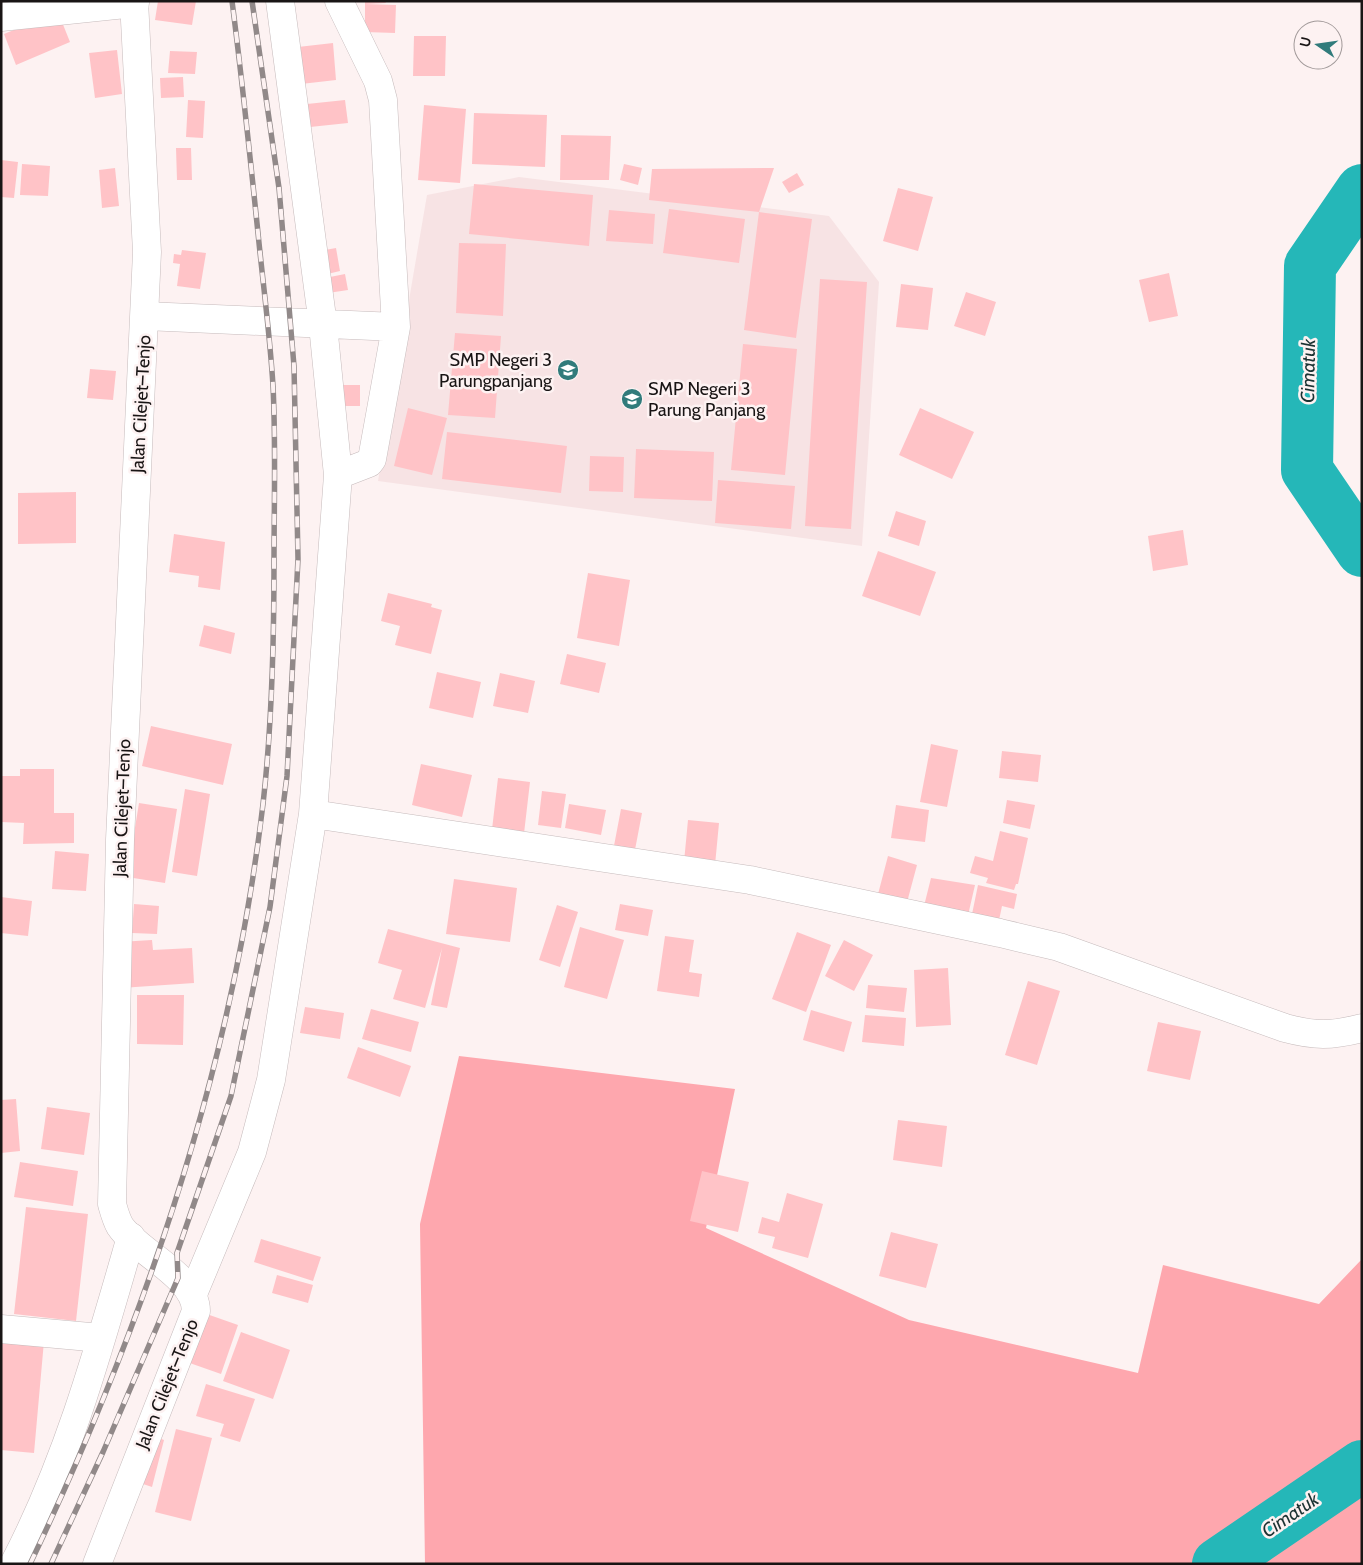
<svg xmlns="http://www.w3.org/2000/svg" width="1363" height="1565" font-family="Cabin,sans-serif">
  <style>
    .built { fill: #f7e3e4 }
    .green { fill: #fea7ae }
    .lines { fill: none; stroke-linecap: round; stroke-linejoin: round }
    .river { stroke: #25b7b8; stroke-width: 52 }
    .building { fill: #ffc3c7 }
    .minor-casing { stroke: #c6bbbc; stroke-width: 29 }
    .major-casing { stroke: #c6bbbc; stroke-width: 29 }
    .minor { stroke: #fff; stroke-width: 28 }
    .major { stroke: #fff; stroke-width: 28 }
    .rail-casing { stroke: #918989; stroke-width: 5.5 }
    .rail { stroke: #fdf2f2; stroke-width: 4; stroke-dasharray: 11; stroke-linecap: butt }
    .labels { text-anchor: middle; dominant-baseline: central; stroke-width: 5; stroke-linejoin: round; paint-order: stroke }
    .poi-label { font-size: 18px; fill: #191515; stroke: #fdf2f2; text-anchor: end }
    .street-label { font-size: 18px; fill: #191515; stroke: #fdf2f2 }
    .water-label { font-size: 19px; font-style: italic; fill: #1b3232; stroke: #fdf2f2 }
  </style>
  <rect width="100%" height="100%" fill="#fdf2f2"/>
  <path class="built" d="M519,177L829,216L879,282L862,546L378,481L427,195Z"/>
  <path class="green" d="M459,1056L735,1089L706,1228L909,1320L1138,1373L1163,1265L1319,1304L1362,1259V1564H425L420,1224Z"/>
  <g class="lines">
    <path class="river" d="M1362,190L1310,266L1307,470L1362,551
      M1218,1564L1362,1466"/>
  </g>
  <path class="building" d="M158,1H196L192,25L155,20Z
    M365,1H385L386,3L365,4Z
    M365,4L396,5L395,33L365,32Z
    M58,12L70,42L16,65L4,34Z
    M414,36H446L445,76H413Z
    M333,43L336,80L301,84L298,47Z
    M117,50L122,94L95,98L89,53Z
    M170,51L197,52L195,74L168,73Z
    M183,77L184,97L161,98L160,78Z
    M188,100L205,101L203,138L186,137Z
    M345,100L348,123L310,127L307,104Z
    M424,105L466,109L460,183L418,180Z
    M474,113L547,115L545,167L472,164Z
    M561,135L611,136L609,180H560Z
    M176,148H191L192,180H177Z
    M1,160L18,162L14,198L1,197Z
    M22,164L50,166L48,196L20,195Z
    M624,164L642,168L638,185L620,180Z
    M115,168L119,206L102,208L99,170Z
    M774,168L759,212L812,219L796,338L744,330L759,212L649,200L652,169Z
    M797,173L804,185L789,193L782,182Z
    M474,184L593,195L589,246L469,234Z
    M898,188L933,197L918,251L883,241Z
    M669,209L745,219L739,263L663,253Z
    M609,210L655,214L653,244L606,241Z
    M459,243L506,244L503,316L456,313Z
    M336,248L340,271L319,276L314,252Z
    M182,250L206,253L200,289L177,286L180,264L173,263L174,254L181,255Z
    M1169,273L1178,316L1149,322L1139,280Z
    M345,274L348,290L328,293L325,278Z
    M820,279L867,282L851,529L805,526Z
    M901,284L933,288L928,330L896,327Z
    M966,292L996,302L985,336L954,326Z
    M455,333L501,336L495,418L448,415Z
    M743,344L797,349L785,475L731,470Z
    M90,369L116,371L113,400L87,398Z
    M342,385H360V406H342Z
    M408,408L447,418L432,475L394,466Z
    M920,408L974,432L952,479L899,455Z
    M447,432L567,446L561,493L442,479Z
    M636,449L714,452L712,501L634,498Z
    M590,456L624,457L623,492L589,491Z
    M718,480L795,486L791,529L715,523Z
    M76,492V543L18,544V493Z
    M896,511L926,521L919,546L888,536Z
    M1183,530L1188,565L1153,571L1148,536Z
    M174,534L225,542L220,590L198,587L199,576L169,572Z
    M878,551L936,572L920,616L862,596Z
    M588,573L630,580L619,646L577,638Z
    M388,593L432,604L431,607L442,610L431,654L395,645L400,626L381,621Z
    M204,625L235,633L231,654L199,646Z
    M567,654L606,663L599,693L560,684Z
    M437,672L481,682L473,718L429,708Z
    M500,673L535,681L528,713L493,706Z
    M151,726L232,744L223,785L142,766Z
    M931,744L958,750L947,807L920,802Z
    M1002,751L1041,755L1038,782L999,778Z
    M421,764L472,775L462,817L412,805Z
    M20,769H54V813H74V843L23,844L24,823L1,822V776H20Z
    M498,778L530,782L523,842L491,838Z
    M185,789L210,794L197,876L172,872Z
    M542,791L566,794L561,828L538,825Z
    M1007,800L1035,805L1030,829L1003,823Z
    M139,803L177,809L165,883L127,877Z
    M569,804L606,810L601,835L565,828Z
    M896,805L929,810L925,842L891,838Z
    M621,809L642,813L634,855L613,851Z
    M688,820L719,823L715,865L684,862Z
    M1000,831L1028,838L1018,884H1016L1014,890L986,883L988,878L970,873L975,856L993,861Z
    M55,851L89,854L86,891L52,889Z
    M888,856L917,865L906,906L877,898Z
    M931,878L975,885L966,924L924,906Z
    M454,879L517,888L510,942L446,934Z
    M978,885L1017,894L1014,909L1002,906L998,925L971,919Z
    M1,897L32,901L28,936L1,933Z
    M134,904L159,906L157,934L132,933Z
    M620,904L653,910L648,936L615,930Z
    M557,905L578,912L560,967L539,960Z
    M580,927L624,940L607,999L564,987Z
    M388,929L460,948L447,1008L431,1005L442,948L425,1008L393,999L402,970L378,963Z
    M797,932L831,945L806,1012L772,999Z
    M665,936L694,940L689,972L702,974L699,997L657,991Z
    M152,940L153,950L192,948L194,983L121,988L119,942Z
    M844,940L873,955L854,991L825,976Z
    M948,968L951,1025L916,1027L914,970Z
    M1028,981L1060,991L1037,1065L1005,1055Z
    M868,985L907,988L904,1012L866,1008Z
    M137,995H184L183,1045L137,1044Z
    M305,1007L344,1013L340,1039L300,1033Z
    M371,1009L419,1022L411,1052L362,1039Z
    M811,1010L852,1022L844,1052L803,1040Z
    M865,1015L906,1018L904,1046L862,1042Z
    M1158,1022L1201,1031L1190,1080L1147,1071Z
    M358,1047L411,1066L400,1097L347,1078Z
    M16,1099L20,1151L1,1153V1100Z
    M47,1107L90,1113L84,1155L41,1149Z
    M898,1120L947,1126L942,1167L893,1160Z
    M20,1162L78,1171L73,1206L14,1197Z
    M702,1171L749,1182L738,1232L690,1221Z
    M787,1193L823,1204L808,1258L772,1248L775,1237L758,1233L762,1217L779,1222Z
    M26,1207L88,1214L76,1321L14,1314Z
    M891,1232L938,1244L926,1288L879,1276Z
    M261,1239L321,1257L313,1281L254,1262Z
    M277,1275L313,1285L308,1303L272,1293Z
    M201,1312L238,1325L221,1374L184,1361Z
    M241,1332L290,1350L273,1399L223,1381Z
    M1,1337L44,1341L34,1453L1,1450Z
    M206,1384L255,1399L240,1442L220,1436L224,1424L196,1416Z
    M176,1429L212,1438L191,1521L155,1512Z
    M153,1436L164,1440L152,1487L140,1483Z"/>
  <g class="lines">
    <g class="minor-casing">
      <path id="minor" d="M1,17L135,3
        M145,316L396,327
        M338,475L369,463L372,459L396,327L383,100L378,81L339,1
        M313,814L750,880L1000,933L1059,947L1285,1028C1315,1036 1331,1036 1362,1028
        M193,1294L252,1152L271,1080L313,814L338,475L323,325L280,1
        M1,1329L101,1338
        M14,1564C68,1461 99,1348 131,1237"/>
    </g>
    <g class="major-casing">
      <path id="major" d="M97,1564L196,1311C196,1276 138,1253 120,1226C116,1219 114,1211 112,1204L120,840L147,252L134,1"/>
    </g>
    <use href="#minor" class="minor"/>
    <use href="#major" class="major"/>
    <g class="rail-casing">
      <path id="rail" d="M30,1564C144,1325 232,1069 263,804C272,725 274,643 274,563C274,504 276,445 273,386C270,335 263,284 258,233C250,156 242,78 232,1
        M51,1564L103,1452L178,1278L177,1253L231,1096L270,907L287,776L298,559L294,366L279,188L252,1"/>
    </g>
    <use href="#rail" class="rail"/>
  </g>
  <defs>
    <g id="school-disc" transform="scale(1.125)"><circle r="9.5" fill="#317b7b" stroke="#fdf2f2"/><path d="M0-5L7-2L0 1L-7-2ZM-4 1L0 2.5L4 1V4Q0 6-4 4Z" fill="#fff"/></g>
  </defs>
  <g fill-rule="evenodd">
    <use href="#school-disc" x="568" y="370"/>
    <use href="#school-disc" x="632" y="399"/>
  </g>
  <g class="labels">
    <g class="poi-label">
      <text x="552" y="360">SMP Negeri 3<tspan x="552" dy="21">Parungpanjang</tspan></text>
      <text x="648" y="389" text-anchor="start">SMP Negeri 3<tspan x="648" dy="21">Parung Panjang</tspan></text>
    </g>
    <g class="street-label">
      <text transform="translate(141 404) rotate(-87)">Jalan Cilejet–Tenjo</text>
      <text transform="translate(122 808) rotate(-88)">Jalan Cilejet–Tenjo</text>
      <text transform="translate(167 1384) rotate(-68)">Jalan Cilejet–Tenjo</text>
    </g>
    <g class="water-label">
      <text transform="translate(1308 371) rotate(-89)">Cimatuk</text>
      <text transform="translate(1290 1515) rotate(-34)">Cimatuk</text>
    </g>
  </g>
  <rect width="1363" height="1565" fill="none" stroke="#191515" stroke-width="5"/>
  <g transform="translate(1318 45) rotate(283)"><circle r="24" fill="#fdf2f2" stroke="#a29a9a"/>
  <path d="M0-4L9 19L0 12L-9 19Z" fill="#317b7b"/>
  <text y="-8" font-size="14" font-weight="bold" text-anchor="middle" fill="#191515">U</text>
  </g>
</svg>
